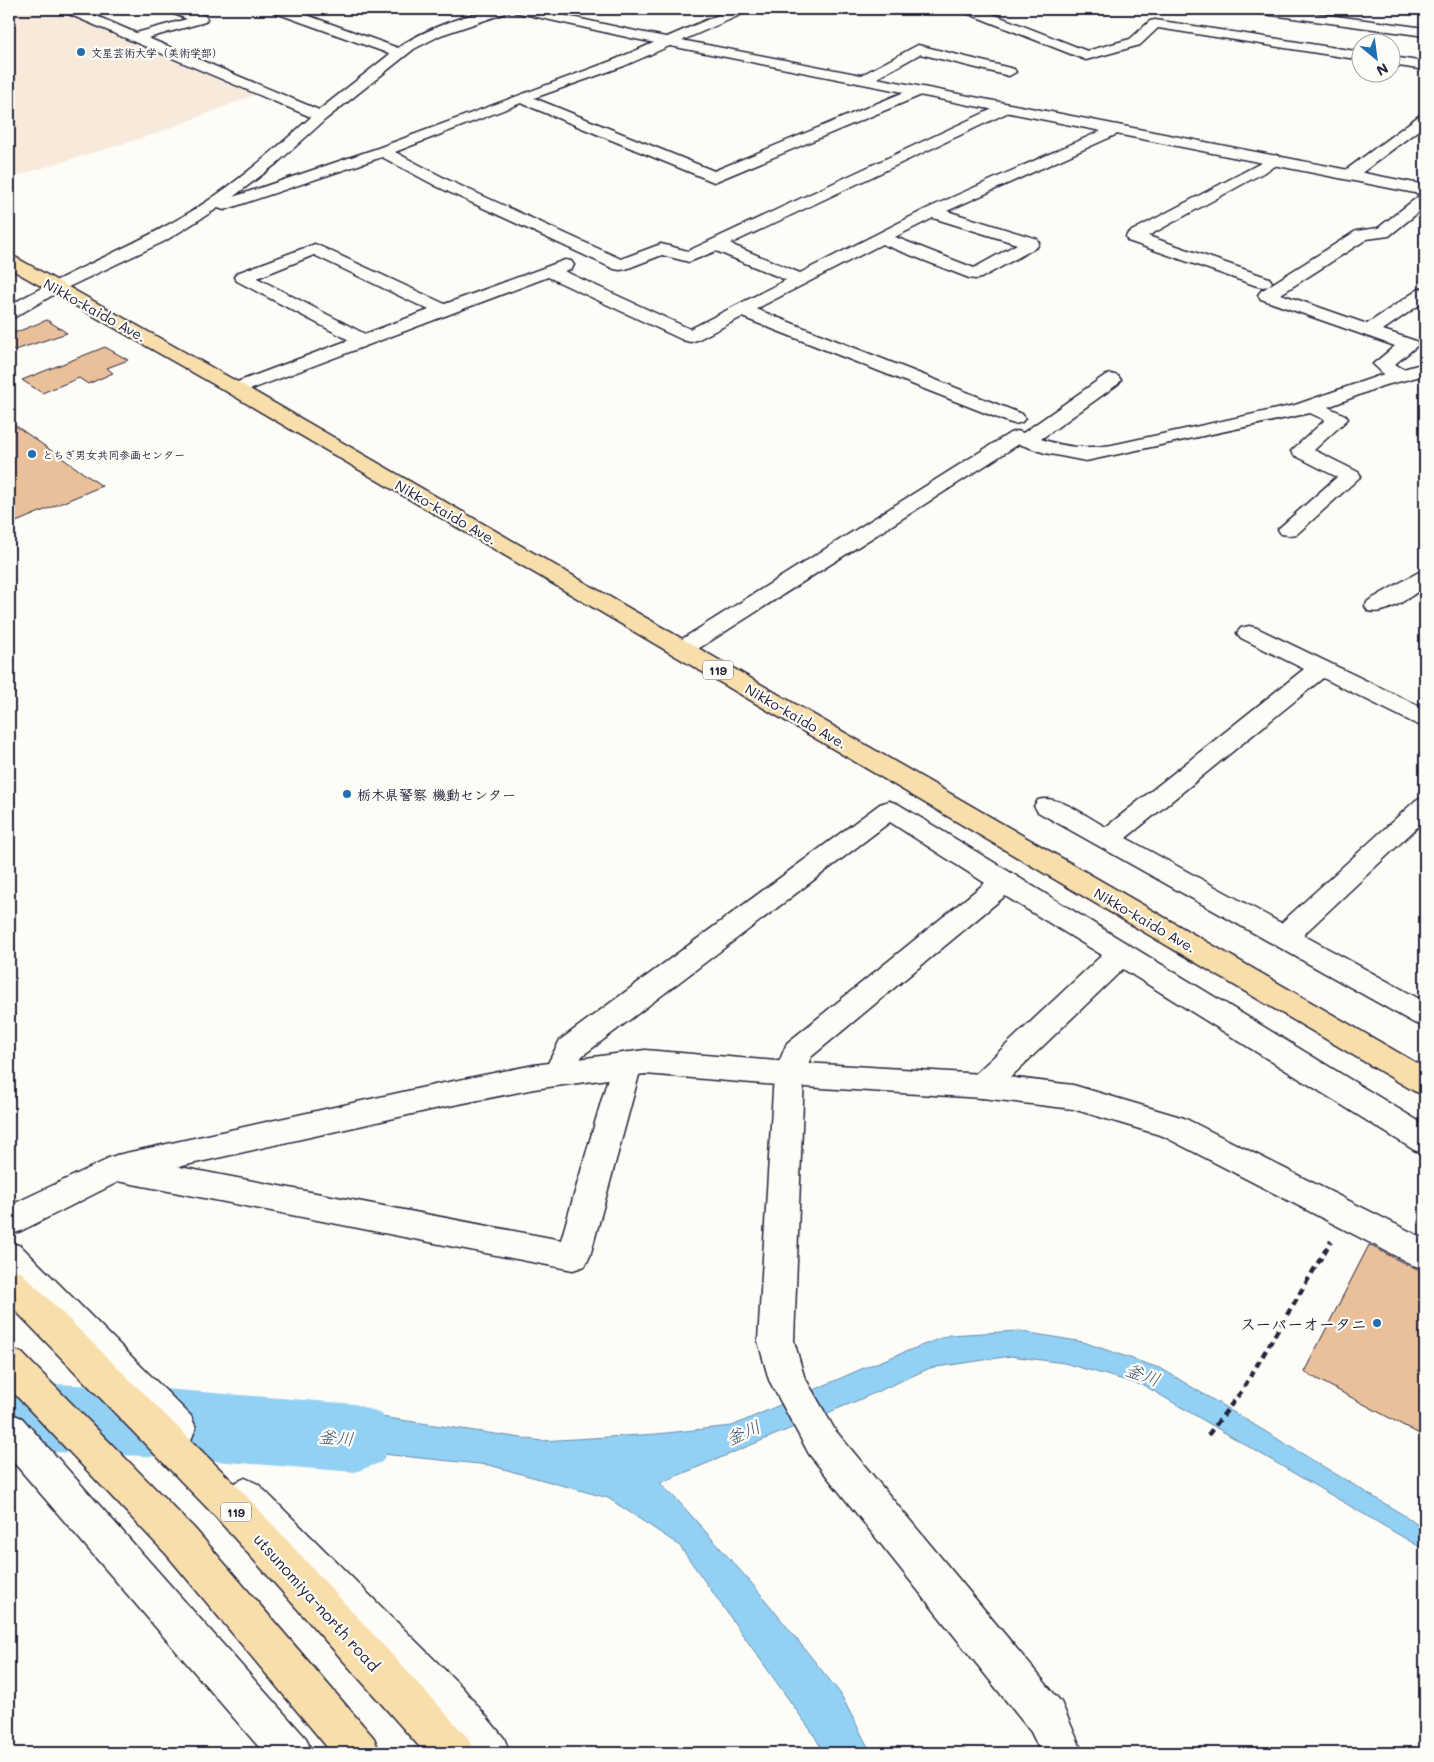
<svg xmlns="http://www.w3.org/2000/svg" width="1434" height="1762" font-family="Mali,'Klee One',sans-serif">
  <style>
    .built { fill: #f7eadb }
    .water { fill: #93d1f4; stroke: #668baa }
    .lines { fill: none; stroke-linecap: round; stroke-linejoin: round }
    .river { fill: #93d1f4; fill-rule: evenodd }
    .building { fill: #e9c099; stroke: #22223b }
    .minor-casing { stroke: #22223b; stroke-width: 3 }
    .tertiary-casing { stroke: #22223b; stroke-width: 3 }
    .trunk-casing { stroke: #22223b; stroke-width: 3 }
    .path { stroke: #22223b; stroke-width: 4.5; stroke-dasharray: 7 5; stroke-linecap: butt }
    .minor { fill: #fdfcf7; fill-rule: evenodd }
    .tertiary { fill: #fdfcf7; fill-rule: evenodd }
    .trunk { fill: #f8deab; fill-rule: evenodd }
    .poi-dot { fill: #1f6fb2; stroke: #fdfcf7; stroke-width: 2 }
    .labels { text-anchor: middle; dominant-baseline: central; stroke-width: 4.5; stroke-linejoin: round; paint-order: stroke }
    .far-poi-label { font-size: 11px; font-weight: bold; fill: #22223b; stroke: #fdfcf7; text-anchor: start }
    .shield { fill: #fdfcf7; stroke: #646373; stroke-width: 1 }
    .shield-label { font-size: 12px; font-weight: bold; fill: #22223b }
    .street-label { font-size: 14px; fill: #22223b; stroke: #fdfcf7 }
    .poi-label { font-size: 14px; font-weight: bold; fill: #22223b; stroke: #fdfcf7; text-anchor: start }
    .near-poi-label { font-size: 16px; font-weight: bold; fill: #22223b; stroke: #fdfcf7; text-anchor: end }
    .near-street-label { font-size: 16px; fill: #22223b; stroke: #fdfcf7 }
    .near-water-label { font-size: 18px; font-style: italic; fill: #445772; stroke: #fdfcf7 }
  </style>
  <rect width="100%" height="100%" fill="#fdfcf7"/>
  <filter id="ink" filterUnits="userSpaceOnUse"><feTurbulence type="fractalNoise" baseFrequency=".02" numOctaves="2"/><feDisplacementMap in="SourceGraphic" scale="10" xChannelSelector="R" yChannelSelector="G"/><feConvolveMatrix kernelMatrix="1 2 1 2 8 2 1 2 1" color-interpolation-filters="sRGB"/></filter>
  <g filter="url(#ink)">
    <path class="built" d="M9,9H53L254,95L155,134L9,178Z"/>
    <path class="water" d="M1018,1331L1083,1342L1162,1369L1425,1528V1550L1145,1386L1064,1363L1011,1356L930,1368L861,1399L660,1483L680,1503L754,1586L840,1693L871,1753H824L814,1735L679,1545L608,1498L489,1465L275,1443L287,1403L542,1441L657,1434L732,1426L866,1367L949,1335Z"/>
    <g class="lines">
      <path class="river" d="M9,1382L165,1389L355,1404L382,1414L393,1438L382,1462L355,1472L165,1457L9,1450Z"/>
    </g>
    <path class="building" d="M47,320L67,333L9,352V335Z
      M105,347L128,360L107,368L113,373L88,384L79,378L42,393L22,380Z
      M9,421L102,486L9,525Z
      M1369,1245L1425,1274V1437L1304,1372Z"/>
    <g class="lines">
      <g class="minor-casing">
        <path id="minor" d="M63,9H80L136,33L187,19L169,12L168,9H185L205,16L207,19L205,22L148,38L319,110L390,54L273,12L272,9H290L398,48C421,30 482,7 510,9L509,12L441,35L414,49L326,119L276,164L233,197L378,148L614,60L732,9H748L747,12L624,66L534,98L714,171L914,88H924L926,91L924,94L714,182L521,103L395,152L450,181L621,259L661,244L688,251L1001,105H1011L1013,108L1011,111L730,244L800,273L926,209L1112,126H1122L1124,129L1122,132L947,211L1037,239L1039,243L1037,247L981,278L975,279L969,278L882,244L756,309L1022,414L1025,418L1022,422L1015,424L1008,422L742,317L697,340L690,342L683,340L548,277L236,395L229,393L226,389L229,385L349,340L237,281L234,277L237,273L315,244L445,304L565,260L571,261L574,265L571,269L564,271L690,329L786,280L716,251L689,262L662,255L626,269L620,270L614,269L438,187L382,157L230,208L224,210L218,208L165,241L60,291L15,317L9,318V306C68,271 133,247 192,211C235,185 273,151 311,117L64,12ZM933,218L1017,244L974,268L895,237ZM314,255L429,310L365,334L257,278Z
          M963,9H980L1087,51L1130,39L1150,21L1155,20L1362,52V60L1158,28L1140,45L1086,60L964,12Z
          M1250,9H1283L1425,28V36L1256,13L1251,12Z
          M918,45L1014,69L1016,72L1009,76L920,54L868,83H858L856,80L858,77Z
          M1392,57L1425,62V70L1392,65Z
          M1425,114V125L1355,178H1343L1341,175L1343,172L1420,115Z
          M1276,155L1281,157L1284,160L1281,163L1148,236L1269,278L1272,282L1269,286L1263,287L1257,286L1128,241L1126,237L1128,233Z
          M1425,194V207L1389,236L1367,239L1281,294L1367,324L1419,289L1425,288V301L1383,330L1416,341L1418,345L1395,364L1403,369L1425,363V375L1382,386L1328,407L1345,415L1348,419L1314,450L1358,472L1361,476L1297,534L1289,535L1281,534L1278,529L1337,477L1294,455L1291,451L1325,420L1310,413L1086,461L1045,453L1019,444L690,654L682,656L674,654L670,649L674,644L1010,433L1017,431L1023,433L1104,376L1111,374L1118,376L1121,380L1118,384L1041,439C1068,448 1084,449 1112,445L1295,405L1384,374L1373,364L1395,346L1261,299L1258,295L1261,291L1356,231L1378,228L1419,196Z
          M1425,571V587C1409,597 1387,616 1368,611L1365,606L1368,601L1417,573Z
          M1249,626L1257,628L1425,709V727L1416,724L1323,678L1126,838L1281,923L1416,800L1425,798V820L1303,935L1425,1002V1026L1414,1023L1038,812L1034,806L1038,800C1058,794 1087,817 1106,827L1304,669L1241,638L1237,633L1241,628Z
          M889,801L898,804L1425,1125V1154L1414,1150L1123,969L993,1094L982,1098L971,1094L967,1086L971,1078L1102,955L1005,896L811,1057L804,1074L794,1341L804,1376L835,1430L1061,1702L1083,1753H1041L1031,1732L809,1454L769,1380L758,1341L774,1074L787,1043L985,883L890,822L582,1056L569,1081L558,1085L547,1081L543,1073L560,1040L880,804Z
          M627,1052L638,1056L642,1064L590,1256L585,1266L573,1270L117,1181L106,1177L101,1168L106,1159L117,1155L561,1240L612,1064L616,1056Z
          M9,1242L21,1246L191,1416L196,1428L191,1440L178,1445L165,1440L9,1278Z
          M9,1413L22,1418L306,1738L312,1753H264L9,1457Z
          M245,1478L258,1484L462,1687L504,1738L510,1753H462L432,1717L232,1508L226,1496L232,1484Z"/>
      </g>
      <g class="tertiary-casing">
        <path id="tertiary" d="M513,9H535L640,32L1425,185V195L640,40L519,13L514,12Z
          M645,1050L789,1062L982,1074L1073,1085L1184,1118L1425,1239V1269L1413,1265L1163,1136L1073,1109L982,1098L789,1086L645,1074L534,1089L439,1108L124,1179L21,1231L9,1235V1206L117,1155L439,1084L534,1065Z"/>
      </g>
      <g class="trunk-casing">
        <path id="trunk" d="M9,256L15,257L243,385L1425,1068V1095L1414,1091L229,393L9,268Z
          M9,1268L21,1272L240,1489L468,1738L474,1753H425L214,1515L9,1304Z
          M9,1348L22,1353L195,1529L374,1738L380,1753H332L167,1555L9,1388Z"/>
      </g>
      <path class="path" d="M1208,1435L1241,1392L1331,1241"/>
      <use href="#minor" class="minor"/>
      <use href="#tertiary" class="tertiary"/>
      <use href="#trunk" class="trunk"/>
    </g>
  </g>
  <g class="poi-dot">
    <circle cx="81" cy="52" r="5"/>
    <circle cx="32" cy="454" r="5"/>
    <circle cx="347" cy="794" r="5"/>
    <circle cx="1377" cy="1323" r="5"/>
  </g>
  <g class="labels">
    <g class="far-poi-label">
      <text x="91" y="52">文星芸術大学（美術学部）</text>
      <text x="42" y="454">とちぎ男女共同参画センター</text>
    </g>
    <g class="shield">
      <rect x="703" y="660.5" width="30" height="19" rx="4"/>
      <rect x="221" y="1502.5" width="30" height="19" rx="4"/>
    </g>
    <g class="shield-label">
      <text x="718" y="670">119</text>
      <text x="236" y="1512">119</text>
    </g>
    <g class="street-label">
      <text transform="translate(95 310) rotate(29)">Nikko-kaido Ave.</text>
      <text transform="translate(446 512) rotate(30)">Nikko-kaido Ave.</text>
      <text transform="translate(796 716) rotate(30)">Nikko-kaido Ave.</text>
      <text transform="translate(1145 920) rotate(30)">Nikko-kaido Ave.</text>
    </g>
    <g class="poi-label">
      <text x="357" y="794">栃木県警察 機動センター</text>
    </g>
    <g class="near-poi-label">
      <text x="1367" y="1323">スーパーオータニ</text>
    </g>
    <g class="near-street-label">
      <text transform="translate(317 1602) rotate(48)">utsunomiya-north road</text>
    </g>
    <g class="near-water-label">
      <text transform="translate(1143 1374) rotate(20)">釜川</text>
      <text transform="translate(743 1432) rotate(-24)">釜川</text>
      <text transform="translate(336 1437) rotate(5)">釜川</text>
    </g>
  </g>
  <rect width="1434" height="1762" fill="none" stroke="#fdfcf7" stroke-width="30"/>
  <rect x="15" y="15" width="1404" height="1732" fill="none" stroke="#22223b" stroke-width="2" filter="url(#ink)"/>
  <g transform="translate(1376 58) rotate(151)"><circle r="24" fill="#fdfcf7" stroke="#a5a5ac"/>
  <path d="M0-4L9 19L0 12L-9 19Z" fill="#1f6fb2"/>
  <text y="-8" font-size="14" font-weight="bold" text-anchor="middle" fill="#22223b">N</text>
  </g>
</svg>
